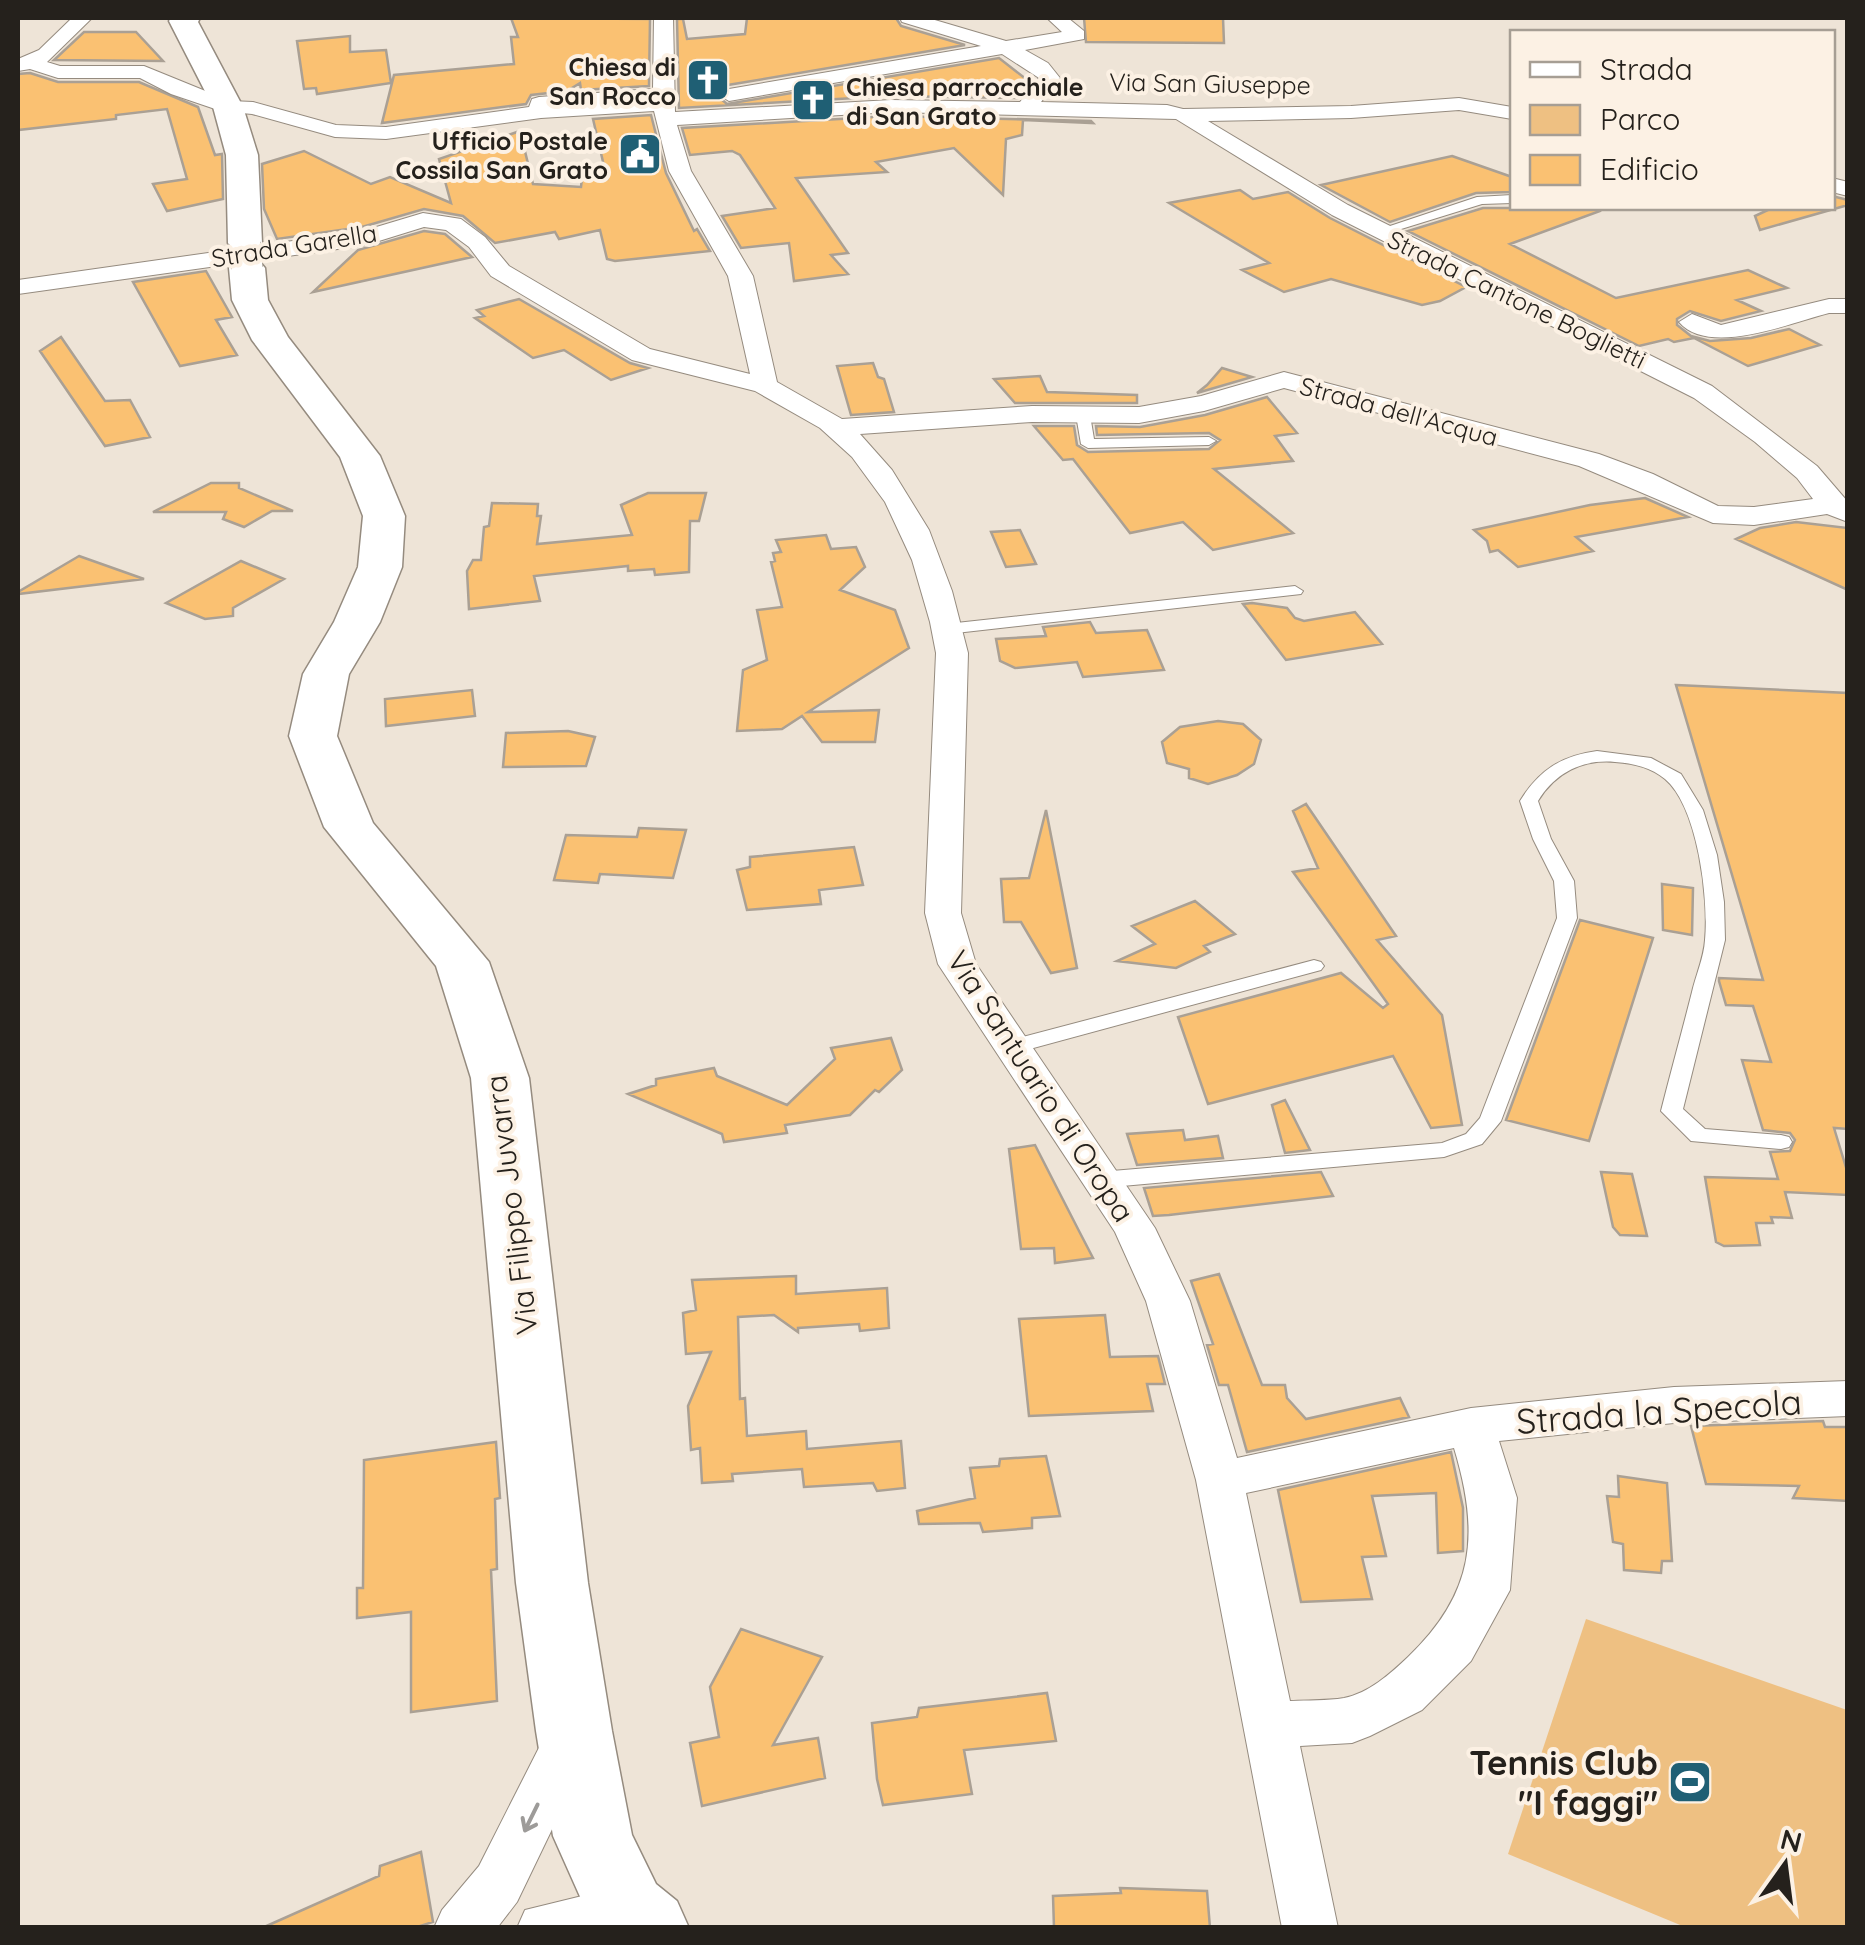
<svg xmlns="http://www.w3.org/2000/svg" width="1865" height="1945" font-family="Quicksand,sans-serif">
  <style>
    .green { fill: #eec082 }
    .building { fill: #fac172; stroke: #aaa094; stroke-width: 2.5 }
    .lines { fill: none; stroke-linecap: round; stroke-linejoin: round }
    .service-casing { stroke: #958b7f; stroke-width: 2 }
    .minor-casing { stroke: #958b7f; stroke-width: 2 }
    .secondary-casing { stroke: #958b7f; stroke-width: 3 }
    .service { fill: #fff; fill-rule: evenodd }
    .minor { fill: #fff; fill-rule: evenodd }
    .secondary { fill: #fff; fill-rule: evenodd }
    .secondary-bridge-casing { stroke: #958b7f; stroke-width: 32; stroke-linecap: butt }
    .secondary-bridge { stroke: #fff; stroke-width: 31 }
    .oneway { stroke: #9d9b99 }
    .labels { text-anchor: middle; dominant-baseline: central; stroke-width: 8; stroke-linejoin: round; paint-order: stroke }
    .far-poi-label { font-size: 25px; font-weight: bold; fill: #25211c; stroke: #fcf1e4; text-anchor: end }
    .far-street-label { font-size: 25px; fill: #25211c; stroke: #fcf1e4 }
    .street-label { font-size: 30px; fill: #25211c; stroke: #fcf1e4 }
    .near-street-label { font-size: 35px; fill: #25211c; stroke: #fcf1e4 }
    .near-poi-label { font-size: 35px; font-weight: bold; fill: #25211c; stroke: #fcf1e4; text-anchor: end }
  </style>
  <rect width="100%" height="100%" fill="#eee4d7"/>
  <path class="green" d="M1586,1619L1847,1710V1927H1685L1508,1854Z"/>
  <path class="building" d="M511,18L650,19L649,86L581,90L580,83L567,91L531,95L526,104L382,123L394,75L514,64L511,37H518Z
    M747,18H896L901,26L965,45L728,85L715,94L727,104L999,58L1031,83L1018,98L891,96L679,108L677,19H683L687,39L745,34Z
    M1084,18H1223L1224,43L1086,42Z
    M84,32H136L163,61L54,60Z
    M350,36V52L386,50L391,83L317,94L316,88L304,89L297,41Z
    M30,73L58,82H139L198,107L215,155L222,154L223,199L167,211L153,184L187,179L167,109L116,115V119L18,130V74Z
    M651,115L666,173L694,231L697,229L710,251L615,261L607,259L600,230L559,239L555,232L495,243L463,216L424,209L362,227L277,239L264,209L262,164L304,151L371,184L390,177L451,203L439,159L520,131L533,184L581,187L582,178L607,179L593,119Z
    M891,116L1091,121L1093,123L1023,120L1022,135L1006,139L1003,195L954,148L876,162L887,172L796,178L848,253L831,255L848,274L794,281L789,243L741,248L722,216L775,208L740,155L732,151L690,155L682,128Z
    M1452,156L1512,177V192L1476,193L1390,222L1321,185Z
    M1240,190L1253,199L1288,192L1330,218L1466,287L1440,301L1422,305L1331,279L1284,292L1242,270L1269,263L1169,203Z
    M1832,196L1848,200V205L1760,230L1755,216L1772,208H1832Z
    M1483,208H1599L1600,211L1510,244L1616,298L1748,270L1787,288L1737,300L1761,311L1721,321L1690,311L1677,319V325L1691,336L1710,341L1751,338L1789,329L1820,345L1748,366L1694,338L1674,342L1668,339L1639,346L1408,231Z
    M424,231L445,234L472,257L313,292L358,250Z
    M206,271L232,317L216,320L237,355L180,366L133,282Z
    M519,299L630,363L648,368L611,380L564,350L533,358L475,318L484,316L477,310Z
    M61,337L105,401L130,400L150,437L105,446L40,351Z
    M873,363L878,377L884,379L894,412L851,415L837,366Z
    M1222,368L1252,377L1197,393L1207,385Z
    M1040,376L1047,392L1137,395V403H1015L994,379Z
    M1267,397L1297,433L1275,436L1293,461L1214,469L1293,533L1213,550L1183,522L1130,533L1073,459L1063,460L1034,426H1074L1077,445L1088,452L1209,449L1220,440L1209,433L1097,435L1096,426L1140,427L1205,415Z
    M211,483H239V488L293,511H272L244,527L223,519L226,512H153Z
    M648,493H706L699,521H690L689,572L655,575L654,569L628,571V566L534,576L540,601L469,609L467,571L473,560H481L484,527L489,526L492,503L538,504L537,516H541L537,544L632,535L621,505Z
    M1645,498L1688,517L1576,537L1593,551L1518,567L1498,550L1490,552L1487,541L1474,530L1590,505Z
    M1796,522L1848,528V590L1736,539L1760,528Z
    M1020,530L1036,564L1006,567L991,532Z
    M826,535L831,549L856,547L865,567L840,590L895,610L909,648L808,712L879,710L875,742H822L802,716L782,729L737,731L743,670L767,660L757,610L782,607L771,562L775,561L773,553L781,552L776,540Z
    M79,556L144,579L18,594V592Z
    M241,561L284,579L233,608V616L205,619L166,603Z
    M1252,603L1287,608L1295,618L1304,621L1355,612L1382,644L1286,660L1243,604Z
    M1090,622L1096,633L1147,630L1164,670L1083,677L1077,662L1015,668L1000,661L996,639L1046,636L1043,627Z
    M1676,685L1848,693V1129L1834,1128L1848,1174V1195L1785,1192L1792,1218L1771,1217L1773,1223H1756L1760,1245L1724,1246L1716,1242L1705,1177L1778,1179L1770,1152L1790,1151L1795,1140L1790,1133L1763,1130L1742,1060L1771,1062L1753,1006L1726,1005L1719,981V978L1763,980Z
    M472,690L475,716L386,726L385,699Z
    M1218,721L1243,724L1261,740L1254,764L1237,775L1208,784L1189,778V769L1167,763L1162,742L1180,727Z
    M568,731L595,737L586,766L503,767L506,733Z
    M1306,804L1396,936L1377,940L1442,1015L1462,1125L1431,1128L1393,1056L1208,1104L1178,1017L1341,973L1383,1008L1388,1004L1293,872L1318,868L1293,811Z
    M1046,810L1077,968L1051,973L1021,922H1004L1001,879L1029,878Z
    M639,828L686,830L673,878L600,874L598,883L554,880L566,835L637,837Z
    M854,847L863,885L819,890L821,904L747,910L737,870L750,867V857Z
    M1662,884L1693,888L1692,935L1663,930Z
    M1195,901L1235,934L1204,946L1210,952L1176,968L1117,961L1155,944L1132,926Z
    M1580,920L1653,938L1589,1141L1506,1120Z
    M891,1038L902,1070L879,1092L875,1090L850,1115L785,1125L787,1133L724,1142L722,1134L628,1094L656,1085V1079L714,1068L717,1076L787,1105L835,1059L831,1048Z
    M1285,1100L1310,1150L1285,1153L1272,1105Z
    M1183,1130L1185,1140L1218,1136L1223,1158L1137,1165L1127,1134Z
    M1035,1145L1079,1231L1093,1258L1055,1263L1054,1248L1021,1249L1009,1149Z
    M1321,1172L1333,1196L1169,1215L1153,1216L1144,1188Z
    M1601,1172L1632,1174L1647,1236L1620,1235L1613,1227Z
    M1219,1274L1262,1385H1285L1287,1398L1306,1419L1400,1398L1409,1417L1247,1452L1228,1385H1219L1207,1345L1213,1344L1191,1281Z
    M796,1276V1294L887,1288L889,1328L860,1331L859,1324L798,1328V1332L774,1315L738,1317L740,1399L745,1398L747,1436L806,1431L807,1449L901,1441L905,1488L877,1491L873,1483L804,1487L802,1469L732,1474L733,1481L702,1483L700,1448L691,1450L688,1406L711,1352L686,1354L683,1313L696,1310L692,1280Z
    M1105,1315L1110,1357L1158,1356L1165,1384H1147L1153,1411L1029,1416L1019,1319Z
    M1823,1421L1825,1427H1848V1501L1793,1498L1799,1486L1706,1484L1691,1426Z
    M496,1442L500,1498L495,1499L497,1569L491,1570L497,1701L411,1712V1612L357,1618V1588H363L364,1460Z
    M1451,1452L1463,1508V1551L1438,1553L1436,1493L1372,1496L1386,1556L1362,1557L1372,1599L1301,1602L1278,1490Z
    M1046,1456L1060,1516L1032,1518V1528L983,1532L980,1523L919,1524L917,1511L975,1498L970,1468L999,1466L1000,1459Z
    M1618,1476L1667,1483L1672,1561H1662L1661,1573L1624,1570L1623,1544L1613,1542L1607,1496L1619,1497Z
    M741,1629L822,1657L773,1745L818,1738L825,1778L702,1806L690,1743L719,1737L710,1687Z
    M1047,1693L1056,1741L964,1750L972,1794L883,1805L877,1779L872,1723L917,1717L919,1708Z
    M421,1852L433,1922L414,1928H262L379,1876L380,1866Z
    M1120,1888L1207,1891L1210,1928H1054L1053,1896L1121,1893Z"/>
  <g class="lines">
    <g class="service-casing">
      <path id="service" d="M1512,195V203L1482,204L1385,234L1375,231L1477,197Z
        M1083,411L1090,415L1094,439L1209,437L1216,441L1209,445L1088,448L1081,444L1076,415Z
        M1295,586L1303,591L1301,594L947,634L939,629L947,624Z
        M1597,751L1651,758L1681,774L1703,810L1717,855L1724,902L1725,940L1683,1109L1705,1129L1781,1135L1789,1137L1792,1142L1789,1147L1781,1149L1691,1141L1661,1111C1671,1071 1682,1032 1692,992C1696,975 1704,957 1705,940C1709,899 1698,807 1665,779C1652,768 1633,763 1615,762C1582,759 1555,773 1538,801L1551,839L1574,881L1577,918L1501,1121L1482,1144L1444,1157L1100,1188L1092,1185L1089,1180L1092,1175L1100,1172L1442,1143L1466,1134L1480,1118L1557,918L1554,881L1533,839L1520,801C1539,770 1561,756 1597,751Z
        M1314,960L1321,962L1324,966L1321,970L1011,1054L1001,1047L1004,1042Z"/>
    </g>
    <g class="minor-casing">
      <path id="minor" d="M72,18H92L47,62L60,66H144L230,101L253,102L336,125L386,127L529,107L532,99L539,97L653,89L654,18H673L675,112L891,100L1020,102L1039,78L1002,54L729,101L719,95L729,89L981,46L902,22L900,18H928L1006,41L1062,32L1047,18H1068L1084,31V39L1025,50L1048,63L1060,78L1041,102L1167,105L1183,109L1351,106L1459,98L1512,107V119L1459,110L1351,118L1208,121L1348,205L1712,386L1817,466L1848,502V522L1827,514L1754,525L1713,523L1579,466L1284,388L1204,411L1139,423L1032,422L860,434L892,470L929,530L952,591L968,653L961,913L976,964L1155,1228L1190,1301L1237,1458L1471,1408L1674,1387L1848,1381V1416L1674,1423L1499,1441L1517,1498L1510,1590L1471,1661L1422,1710L1370,1736L1352,1743L1300,1746L1338,1928H1282L1196,1480L1146,1301L1115,1232L938,964L925,913L936,653L930,622L912,560L885,502L852,457L820,428L755,391L632,360L491,276L469,247L446,230L424,227L366,245L18,294V280L363,231L423,213L461,219L485,237L509,266L650,349L750,374L728,276L669,171L654,111L541,118L386,139L335,137L252,114L221,111L171,94L140,78H58L30,69L18,71V59L39,50ZM891,112L1176,119L1332,215L1694,398L1755,442L1797,478L1813,499L1754,507L1718,506L1653,474L1599,454L1284,372L1201,396L1139,407L1032,406L842,419L777,382L753,276L691,171L677,125ZM1454,1448C1480,1534 1475,1593 1408,1657C1390,1674 1369,1693 1344,1698C1327,1701 1308,1700 1290,1701L1246,1493Z
        M1832,178L1848,182V196L1832,192Z
        M1829,299H1848V313H1829C1790,323 1709,357 1679,322L1692,314L1721,325Z
        M568,1719L586,1726L594,1742L517,1902L497,1928H434L442,1910L479,1866L550,1726Z
        M627,1885L647,1893L655,1911L647,1928H517L525,1910Z"/>
    </g>
    <g class="secondary-casing">
      <path id="secondary" d="M171,18H200L198,22L243,107L258,155L262,243L257,250L245,253L233,250L228,243L226,155L213,107L169,21Z
        M247,257L259,261L265,268L268,300L288,337L380,456L405,516L402,567L380,622L349,674L337,736L373,823L489,962L529,1078L588,1583L612,1731L632,1835L656,1884L677,1901L689,1928H594L553,1836L536,1731L516,1583L471,1078L436,966L324,827L289,736L303,674L334,622L358,567L363,516L340,457L252,340L232,300L229,268L235,261Z"/>
    </g>
    <use href="#service" class="service"/>
    <use href="#minor" class="minor"/>
    <use href="#secondary" class="secondary"/>
    <g class="secondary-bridge-casing">
      <path id="secondary-bridge" d="M245,243L247,268"/>
    </g>
    <use href="#secondary-bridge" class="secondary-bridge"/>
  </g>
  <defs><path id="oneway-shaft" d="M-6 0H5M1.5-3L5.5 0L1.5 3" fill="none" stroke-width="1.6" stroke-linecap="round" stroke-linejoin="round" transform="scale(2.5)"/></defs>
  <use class="oneway" href="#oneway-shaft" transform="translate(531 1818) rotate(116)"/>
  <defs>
    <g id="church-square" transform="scale(2.25)"><rect x="-9" y="-9" width="18" height="18" rx="4" fill="#1f5f74" stroke="#fcf1e4"/><path d="M-1.2-6h2.4v3.5h3.3v2.4h-3.3V6h-2.4V-.1h-3.3v-2.4h3.3Z" fill="#fff"/></g>
    <g id="civic-square" transform="scale(2.25)"><rect x="-9" y="-9" width="18" height="18" rx="4" fill="#1f5f74" stroke="#fcf1e4"/><path d="M-.6-6.5H3V-4.5H.6V-3L4-1V1h2V6H-6V1h2V-1L-.6-3ZM-1.2 2.5V6h2.4V2.5Z" fill="#fff"/></g>
    <g id="stadium-square" transform="scale(2.25)"><rect x="-9" y="-9" width="18" height="18" rx="4" fill="#1f5f74" stroke="#fcf1e4"/><path d="M0-5a6.5 5 0 1 0 0 10a6.5 5 0 1 0 0-10ZM-3.5-1.8h7v3.6h-7Z" fill="#fff"/></g>
  </defs>
  <g fill-rule="evenodd">
    <use href="#church-square" x="708" y="80"/>
    <use href="#church-square" x="813" y="100"/>
    <use href="#civic-square" x="640" y="154"/>
    <use href="#stadium-square" x="1690" y="1782"/>
  </g>
  <g class="labels">
    <g class="far-poi-label">
      <text x="676" y="66">Chiesa di<tspan x="676" dy="29">San Rocco</tspan></text>
      <text x="846" y="86" text-anchor="start">Chiesa parrocchiale<tspan x="846" dy="29">di San Grato</tspan></text>
      <text x="608" y="140">Ufficio Postale<tspan x="608" dy="29">Cossila San Grato</tspan></text>
    </g>
    <g class="far-street-label">
      <text transform="translate(1210 83) rotate(1)">Via San Giuseppe</text>
      <text transform="translate(294 245) rotate(-9)">Strada Garella</text>
      <text transform="translate(1517 299) rotate(26)">Strada Cantone Boglietti</text>
      <text transform="translate(1399 411) rotate(15)">Strada dell'Acqua</text>
    </g>
    <g class="street-label">
      <text transform="translate(1041 1086) rotate(57)">Via Santuario di Oropa</text>
      <text transform="translate(511 1205) rotate(-97)">Via Filippo Juvarra</text>
    </g>
    <g class="near-street-label">
      <text transform="translate(1659 1411) rotate(-4)">Strada la Specola</text>
    </g>
    <g class="near-poi-label">
      <text x="1658" y="1762">Tennis Club<tspan x="1658" dy="40">"I faggi"</tspan></text>
    </g>
  </g>
  <rect width="1865" height="1945" fill="none" stroke="#25211c" stroke-width="40"/>
  <rect x="1510" y="30" width="325" height="180" fill="#fcf1e4" stroke="#a69e94" stroke-width="2.5"/>
  <rect x="1530" y="62" width="50" height="15" fill="#ffffff" stroke="#a69e94" stroke-width="2.5"/>
  <text x="1600" y="80" font-size="30" fill="#25211c">Strada</text>
  <rect x="1530" y="105" width="50" height="30" fill="#eec082" stroke="#a69e94" stroke-width="2.5"/>
  <text x="1600" y="130" font-size="30" fill="#25211c">Parco</text>
  <rect x="1530" y="155" width="50" height="30" fill="#fac172" stroke="#a69e94" stroke-width="2.5"/>
  <text x="1600" y="180" font-size="30" fill="#25211c">Edificio</text>
  <g transform="translate(1785 1865) rotate(14)" stroke="#fcf1e4" stroke-width="8" paint-order="stroke">
  <path d="M0-8L18 38L0 25L-18 38Z" fill="#25211c"/>
  <text y="-15" font-size="28" font-weight="bold" text-anchor="middle" fill="#25211c">N</text>
  </g>
</svg>
